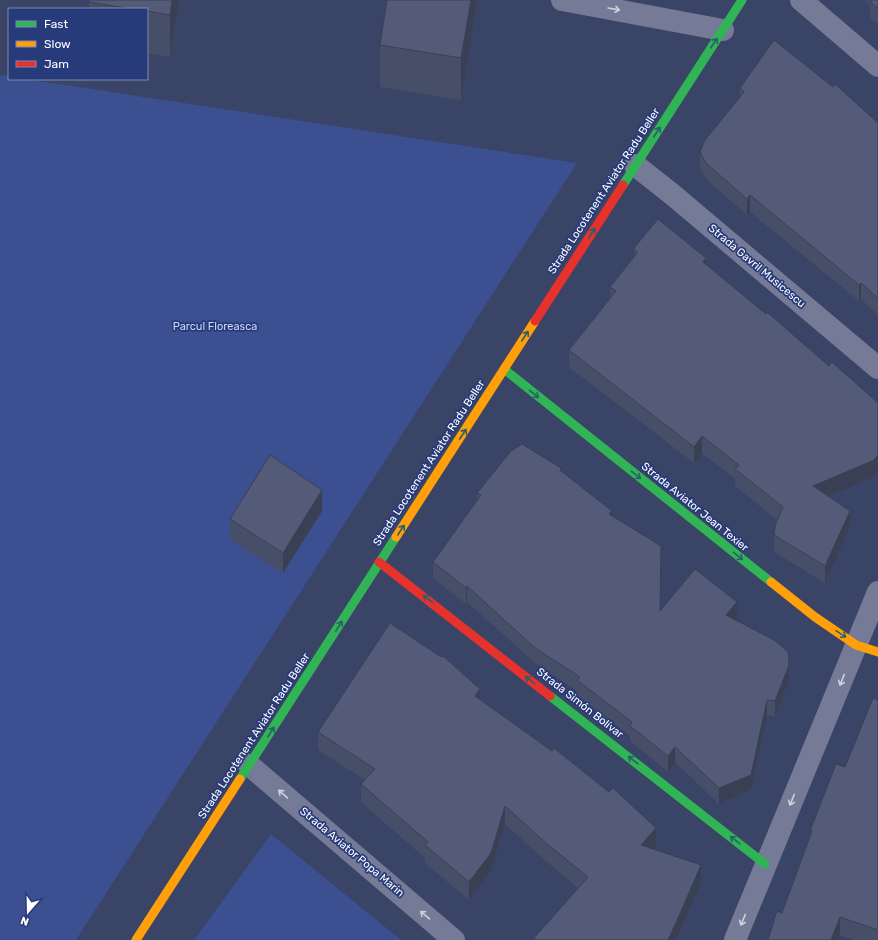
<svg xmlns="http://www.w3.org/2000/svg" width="878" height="940" font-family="Rubik,sans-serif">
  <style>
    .green { fill: #3b4f91 }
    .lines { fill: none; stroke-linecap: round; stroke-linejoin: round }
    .street { stroke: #757b96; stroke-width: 22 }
    .fast { stroke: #30b455; stroke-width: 9 }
    .slow { stroke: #ff9f0a; stroke-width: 9 }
    .jam { stroke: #e5322d; stroke-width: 9 }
    .wall { fill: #474e67 }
    .shaded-wall { fill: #3a4054 }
    .building { fill: #535b78; stroke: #3a4054 }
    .oneway { stroke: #cfd1da }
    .oneway2 { stroke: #2a5f6f }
    .labels { text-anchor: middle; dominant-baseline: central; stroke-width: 3.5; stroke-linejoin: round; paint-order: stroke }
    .street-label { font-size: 11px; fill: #fff; stroke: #273a7a }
    .park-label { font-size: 11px; fill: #cdd6f3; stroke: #273a7a }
  </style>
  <rect width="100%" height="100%" fill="#3a4467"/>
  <path class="green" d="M0,75L9,76V79H26L577,163L76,940H0Z
    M271,834L401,940H194Z"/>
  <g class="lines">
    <path class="street" d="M562,0L723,30
      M801,0L878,66
      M635,165L673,195L878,368
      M249,765L454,940
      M735,940L878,592"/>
    <path class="fast" d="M623,185L742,0
      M504,369L771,582
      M550,696L765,864
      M240,779L396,537"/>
    <path class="slow" d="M396,537L535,321
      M771,582L815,617L856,645L878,652
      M136,940L240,779"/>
    <path class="jam" d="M535,321L623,185
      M379,562L550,696"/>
  </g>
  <path class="wall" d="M89,0H179L170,57L147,53V9H89Z
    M476,0V9L461,100L380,87V45Z
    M864,0H878V24L870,18V5Z
    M740,88L878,123V315L861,299L859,301L750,212L747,215L706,179L700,168V152L740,97Z
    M634,248L706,265L829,366L878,403V472L874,477L829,496L850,527L825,583L774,552V535L777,520L735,486V479L702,453L694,463L569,367V350L610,298V287L634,257Z
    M561,471L612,516L661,562L660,610L737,618L735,620L789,680L775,717L767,715L751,790L719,804L675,762L668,772L630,741V736L577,695V691L535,663L467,602L466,604L433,578V562L477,500V493Z
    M322,511L283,573L230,539V519Z
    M441,657L480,699L656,846L653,849L701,883L676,940H534V938L578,888L546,861L505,824L491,871L469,900L425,863V858L361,802V784L365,780L318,750V732Z
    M878,700V940H855L840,935L838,940H768L782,913L810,835V831L845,767Z"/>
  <path class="shaded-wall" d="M172,0H179L170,57V15Z
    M471,0H476V9L461,100V58Z
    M750,195V212L747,215V199Z
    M706,258V274L703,262Z
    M861,283V299L859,301V285Z
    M702,436V453L694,463V447Z
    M878,455V472L874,477L813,503V486Z
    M322,490V511L283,573V553Z
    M612,511V526L609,514Z
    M850,511V527L825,583V566Z
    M467,586V602L466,604V588Z
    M737,602V618L726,630V615Z
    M789,665V680L775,717V701Z
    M480,689V707L475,696Z
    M767,700V715L751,790L719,804V788Z
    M675,747V762L668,772V756Z
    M505,806V824L491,871L469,900V882Z
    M656,828V846L641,863V845Z
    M701,865V883L676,940H668Z
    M840,917V935L838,940H831Z"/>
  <path class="building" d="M89,0H172L170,15L147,11V9H132L89,2Z
    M387,0H471L461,58L380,45Z
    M871,0H878V8L870,2Z
    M774,40L833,87L835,84L878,123V298L861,283L859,285L750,195L747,199L706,163L700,152L705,140L744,92L740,88Z
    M658,219L706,258L703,262L766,314L767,312L829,366L832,362L878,403V455L874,460L813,486L850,511L825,566L774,535L776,523L783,507L735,469L739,465L702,436L694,447L569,350L616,291L610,287L637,253L634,248Z
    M522,444L561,468L560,470L612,511L609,514L661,546L660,611L695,569L737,602L726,615L774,640L788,652L789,665L775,701L767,700L751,775L719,788L675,747L668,756L630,726L632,722L577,680L580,677L535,648L467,586L466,588L433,562L481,495L477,493L511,451Z
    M270,455L322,490L283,553L230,519Z
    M390,623L441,657L443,656L480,689L475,696L552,751L554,748L609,792L613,788L656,828L641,845L701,865L675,925L668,940H536L534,938L588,877L546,843L505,806L491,853L469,882L425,845L428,842L361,784L375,769L318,732Z
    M873,698L878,700V930L840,917L831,940H768L777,911L782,913L812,831H810L836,764L845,767Z"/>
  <defs><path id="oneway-shaft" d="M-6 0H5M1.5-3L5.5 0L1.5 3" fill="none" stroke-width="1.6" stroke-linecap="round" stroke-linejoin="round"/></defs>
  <g class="oneway">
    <use href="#oneway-shaft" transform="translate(614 9) rotate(10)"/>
    <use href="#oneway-shaft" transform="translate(842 680) rotate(112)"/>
    <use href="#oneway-shaft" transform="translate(283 794) rotate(-139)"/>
    <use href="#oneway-shaft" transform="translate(792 800) rotate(112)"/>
    <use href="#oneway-shaft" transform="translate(425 915) rotate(-140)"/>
    <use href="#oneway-shaft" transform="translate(743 920) rotate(112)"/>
  </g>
  <g class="oneway2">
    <use href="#oneway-shaft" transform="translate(714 43) rotate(-57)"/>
    <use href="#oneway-shaft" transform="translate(657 132) rotate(-57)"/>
    <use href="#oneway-shaft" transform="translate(592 233) rotate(-57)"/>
    <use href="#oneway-shaft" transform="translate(525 336) rotate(-57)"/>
    <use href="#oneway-shaft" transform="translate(534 394) rotate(39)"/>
    <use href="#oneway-shaft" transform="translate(463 434) rotate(-57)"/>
    <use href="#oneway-shaft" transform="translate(636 475) rotate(39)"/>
    <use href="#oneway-shaft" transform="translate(401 530) rotate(-57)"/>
    <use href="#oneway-shaft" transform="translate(738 556) rotate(39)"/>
    <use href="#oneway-shaft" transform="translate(428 599) rotate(-142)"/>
    <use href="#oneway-shaft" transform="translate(339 626) rotate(-58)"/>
    <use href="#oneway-shaft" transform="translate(841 634) rotate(34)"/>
    <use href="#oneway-shaft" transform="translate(530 680) rotate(-142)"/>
    <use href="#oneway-shaft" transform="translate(271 732) rotate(-57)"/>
    <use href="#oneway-shaft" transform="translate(633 760) rotate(-142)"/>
    <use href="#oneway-shaft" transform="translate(735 840) rotate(-142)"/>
  </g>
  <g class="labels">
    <g class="street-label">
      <text transform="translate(604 191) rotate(-57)">Strada Locotenent Aviator Radu Beller</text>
      <text transform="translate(757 266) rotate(40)">Strada Gavril Musicescu</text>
      <text transform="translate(429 463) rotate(-57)">Strada Locotenent Aviator Radu Beller</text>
      <text transform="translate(695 507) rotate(39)">Strada Aviator Jean Texier</text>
      <text transform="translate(580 703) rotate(38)">Strada Simón Bolívar</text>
      <text transform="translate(254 736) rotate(-57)">Strada Locotenent Aviator Radu Beller</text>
      <text transform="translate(352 852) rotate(40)">Strada Aviator Popa Marin</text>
    </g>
    <g class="park-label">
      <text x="215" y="326">Parcul Floreasca</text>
    </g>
  </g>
  <rect x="8" y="8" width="140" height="72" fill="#273a7a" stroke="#7d89af"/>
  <rect x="16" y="21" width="20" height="6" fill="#30b455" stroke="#7d89af"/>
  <text x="44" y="28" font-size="12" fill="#ffffff">Fast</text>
  <rect x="16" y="41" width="20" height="6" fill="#ff9f0a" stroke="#7d89af"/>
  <text x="44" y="48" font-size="12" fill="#ffffff">Slow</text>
  <rect x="16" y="61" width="20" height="6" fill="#e5322d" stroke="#7d89af"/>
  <text x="44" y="68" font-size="12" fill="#ffffff">Jam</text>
  <g transform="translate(28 912) rotate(200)" stroke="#273a7a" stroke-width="3" paint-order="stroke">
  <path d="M0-3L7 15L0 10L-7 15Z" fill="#ffffff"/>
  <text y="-6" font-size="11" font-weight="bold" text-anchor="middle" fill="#ffffff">N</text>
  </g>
</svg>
